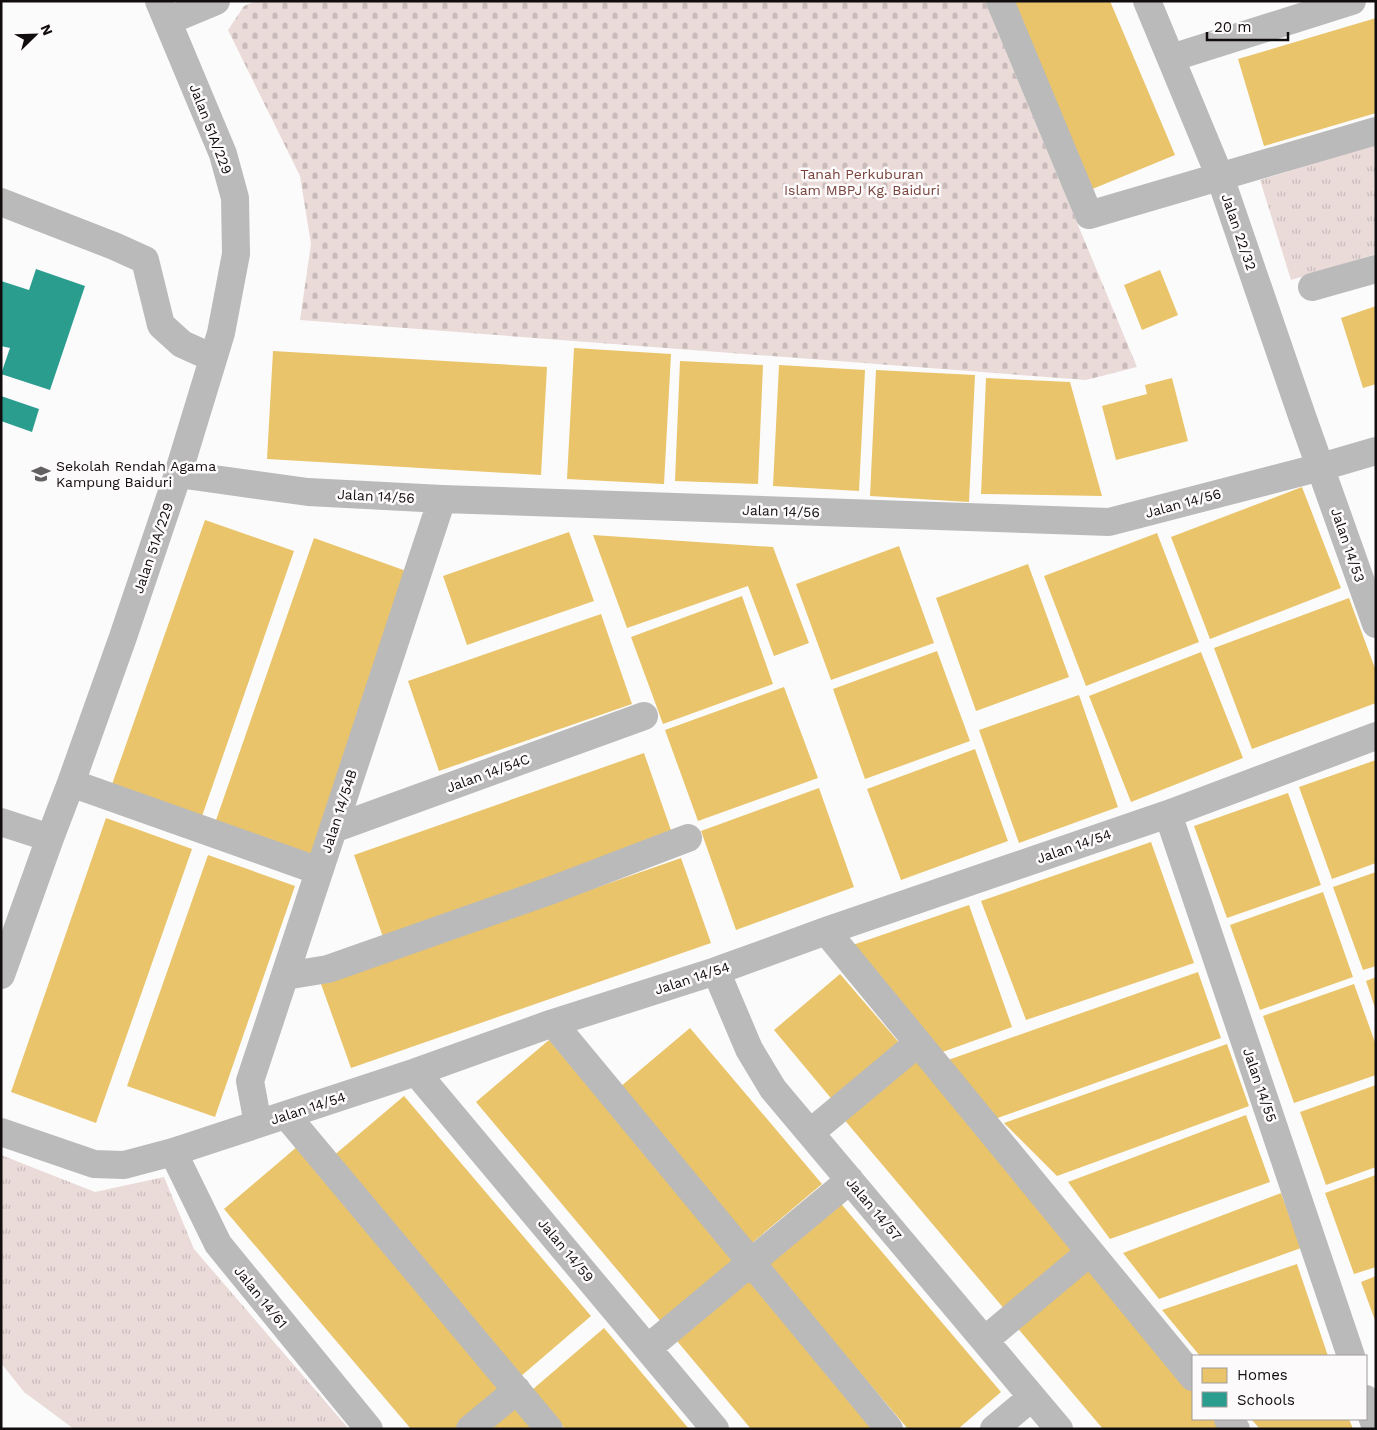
<svg xmlns="http://www.w3.org/2000/svg" width="1377" height="1430" font-family="'Work Sans',sans-serif">
  <style>
    .grass { fill: url(#grass-tufts) }
    .cemetery { fill: url(#cemetery-stones) }
    .homes { fill: #e9c46a }
    .schools { fill: #2a9d8f }
    .lines { fill: none; stroke-linecap: round; stroke-linejoin: round }
    .minor { stroke: #bbbaba; stroke-width: 28 }
    .labels { text-anchor: middle; dominant-baseline: central; stroke-width: 5; stroke-linejoin: round; paint-order: stroke }
    .street-label { font-size: 14px; fill: #110c0e; stroke: #fdfafb }
    .park-label { font-size: 14px; fill: #77433b; stroke: #fdfafb }
    .poi-label { font-size: 14px; fill: #110c0e; stroke: #fdfafb; text-anchor: start }
  </style>
  <defs>
    <pattern id="grass-tufts" width="24" height="20" patternUnits="userSpaceOnUse" patternTransform="scale(1.25)"><rect width="24" height="20" fill="#eadbd9"/><path d="M3 7l-1-3M5 7V3M7 7l1-3M15 17l-1-3M17 17v-4M19 17l1-3" fill="none" stroke="#c8bbb9"/></pattern>
    <pattern id="cemetery-stones" width="16" height="16" patternUnits="userSpaceOnUse" patternTransform="scale(1.25)"><rect width="16" height="16" fill="#eadbd9"/><path d="M2 7V4a2 2 0 0 1 4 0v3zM10 15v-3a2 2 0 0 1 4 0v3z" fill="#c8bbb9"/></pattern>
  </defs>
  <rect width="100%" height="100%" fill="#fcfbfb"/>
  <path class="grass" d="M1376,144V254L1291,280L1260,180Z
    M1,1155L95,1192L164,1177L194,1249L349,1429H74L24,1392L1,1363Z"/>
  <path class="cemetery" d="M256,1H985L1137,367L1086,380L300,320L311,244L300,176L228,30L244,6Z"/>
  <path class="homes" d="M1010,1H1110L1175,155L1090,190Z
    M1376,18V113L1264,146L1238,59Z
    M1160,270L1178,315L1142,330L1124,285Z
    M1376,306V384L1363,388L1341,318Z
    M574,348L671,354L664,484L567,479Z
    M273,351L547,367L541,475L267,459Z
    M680,361L763,365L758,484L675,481Z
    M779,365L865,370L859,491L773,486Z
    M876,370L975,375L969,502L870,496Z
    M986,378L1070,382L1102,496L981,494Z
    M1172,378L1188,441L1116,460L1102,406L1147,394L1145,385Z
    M1302,487L1341,588L1210,639L1171,537Z
    M205,520L294,551L200,822L110,790Z
    M569,532L594,601L467,645L443,576Z
    M1157,533L1199,642L1086,686L1044,576Z
    M593,535L773,547L809,643L774,656L748,586L627,628Z
    M314,538L409,572L309,860L214,826Z
    M899,546L934,643L831,680L796,584Z
    M1028,564L1069,677L976,711L936,598Z
    M742,596L773,684L663,724L631,637Z
    M1349,598L1376,671V703L1252,749L1214,648Z
    M601,614L632,704L439,771L408,681Z
    M937,651L970,741L865,779L833,689Z
    M1201,652L1243,758L1131,802L1089,696Z
    M784,687L818,778L698,821L665,730Z
    M1079,695L1118,807L1019,843L979,730Z
    M975,749L1008,841L901,880L867,789Z
    M644,753L673,836L383,937L354,855Z
    M1376,760V863L1332,879L1299,787Z
    M819,788L854,887L736,930L701,831Z
    M1288,793L1321,885L1227,918L1194,826Z
    M106,818L192,849L96,1123L11,1092Z
    M1151,842L1194,963L1026,1020L981,901Z
    M208,855L295,886L215,1117L127,1086Z
    M681,858L711,943L351,1068L321,984Z
    M1376,872V966L1363,970L1333,887Z
    M1323,892L1353,977L1260,1010L1230,925Z
    M969,905L1012,1027L937,1054L847,947Z
    M1198,972L1221,1038L992,1120L948,1060Z
    M840,974L902,1046L835,1103L774,1030Z
    M1376,977V1008H1375L1366,981Z
    M1354,984L1376,1045V1075L1294,1103L1263,1016Z
    M690,1028L822,1184L752,1243L620,1087Z
    M549,1040L736,1260L662,1323L476,1102Z
    M1227,1044L1249,1106L1057,1176L1004,1123Z
    M914,1055L1078,1249L1006,1311L842,1117Z
    M1376,1085V1167L1326,1185L1300,1112Z
    M404,1096L591,1316L520,1377L332,1157Z
    M1246,1115L1270,1182L1110,1239L1068,1182Z
    M298,1146L503,1388L456,1429H411L224,1209Z
    M1376,1175V1267L1354,1274L1325,1193Z
    M1281,1193L1301,1248L1159,1299L1123,1253Z
    M837,1199L1001,1392L958,1429H908L765,1261Z
    M1088,1262L1193,1387V1419H1220L1228,1429H1103L1015,1325Z
    M1297,1264L1328,1356H1200L1162,1310Z
    M1376,1276V1323L1361,1282Z
    M751,1277L879,1429H751L677,1341Z
    M604,1328L689,1429H565L532,1390Z
    M514,1403L536,1429H483Z
    M1251,1419H1349L1353,1429H1260Z"/>
  <path class="schools" d="M36,269L85,286L50,390L1,374L10,348L1,346V281L29,290Z
    M1,396L39,409L32,432L1,421Z"/>
  <g class="lines">
    <path class="minor" d="M1000,1L1089,215L1376,131
      M1147,1L1220,177L1302,416L1376,624
      M168,21L216,1
      M1171,58L1352,1
      M1,202L114,246L145,260L161,325L182,344L213,358
      M1312,287L1376,269
      M178,474L308,492L442,499L1109,522L1321,467L1376,451
      M71,783L319,871
      M1168,814L1351,1356
      M1,822L50,838
      M333,829L644,716
      M826,931L1193,1377
      M716,971L749,1049L773,1089L1059,1429
      M1,975L50,838L71,783L123,637L178,474L221,333L236,254L235,198L223,154L159,1
      M285,976L328,969L552,890L688,838
      M553,1023L889,1429
      M416,1072L715,1429
      M286,1115L549,1429
      M258,1124L250,1081L442,499
      M1,1132L94,1164L124,1165L173,1152L416,1072L553,1023L716,971L826,931L1168,814L1376,736
      M810,1133L918,1043
      M173,1152L218,1244L369,1429
      M985,1340L1090,1252
      M648,1348L850,1180
      M1366,1399L1376,1428
      M1228,1419L1236,1429
      M470,1429L517,1390
      M994,1429L1032,1397"/>
  </g>
  <defs>
    <g id="school-bare" transform="scale(1.5)"><path d="M0-5L7-2L0 1L-7-2ZM-4 1L0 2.5L4 1V4Q0 6-4 4Z" fill="#636061" stroke="#fdfafb" stroke-width="2.5" paint-order="stroke"/></g>
  </defs>
  <g fill-rule="evenodd">
    <use href="#school-bare" x="41" y="474"/>
  </g>
  <g class="labels">
    <g class="street-label">
      <text transform="translate(211 129) rotate(69)">Jalan 51A/229</text>
      <text transform="translate(1239 232) rotate(71)">Jalan 22/32</text>
      <text transform="translate(376 496) rotate(3)">Jalan 14/56</text>
      <text transform="translate(1183 503) rotate(-15)">Jalan 14/56</text>
      <text transform="translate(781 511) rotate(2)">Jalan 14/56</text>
      <text transform="translate(1348 545) rotate(71)">Jalan 14/53</text>
      <text transform="translate(153 548) rotate(-71)">Jalan 51A/229</text>
      <text transform="translate(488 773) rotate(-20)">Jalan 14/54C</text>
      <text transform="translate(339 811) rotate(-72)">Jalan 14/54B</text>
      <text transform="translate(1074 846) rotate(-19)">Jalan 14/54</text>
      <text transform="translate(692 978) rotate(-18)">Jalan 14/54</text>
      <text transform="translate(1260 1085) rotate(71)">Jalan 14/55</text>
      <text transform="translate(308 1108) rotate(-18)">Jalan 14/54</text>
      <text transform="translate(874 1209) rotate(50)">Jalan 14/57</text>
      <text transform="translate(566 1250) rotate(50)">Jalan 14/59</text>
      <text transform="translate(261 1297) rotate(51)">Jalan 14/61</text>
    </g>
    <g class="park-label">
      <text x="862" y="174">Tanah Perkuburan<tspan x="862" dy="16">Islam MBPJ Kg. Baiduri</tspan></text>
    </g>
    <g class="poi-label">
      <text x="56" y="466">Sekolah Rendah Agama<tspan x="56" dy="16">Kampung Baiduri</tspan></text>
    </g>
  </g>
  <rect width="1377" height="1430" fill="none" stroke="#110c0e" stroke-width="5"/>
  <rect x="1192" y="1355" width="175" height="65" fill="#fdfafb" stroke="#9f9b9c"/>
  <rect x="1202" y="1368" width="25" height="15" fill="#e9c46a" stroke="#9f9b9c"/>
  <text x="1237" y="1380" font-size="15" fill="#110c0e">Homes</text>
  <rect x="1202" y="1392" width="25" height="15" fill="#2a9d8f" stroke="#9f9b9c"/>
  <text x="1237" y="1405" font-size="15" fill="#110c0e">Schools</text>
  <g transform="translate(35 35) rotate(67)" stroke="#fdfafb" stroke-width="4" paint-order="stroke">
  <path d="M0-4L9 19L0 12L-9 19Z" fill="#110c0e"/>
  <text y="-8" font-size="14" font-weight="bold" text-anchor="middle" fill="#110c0e">N</text>
  </g>
  <path d="M1207 32v8h81v-8" fill="none" stroke="#110c0e" stroke-width="2.5"/>
  <text x="1214" y="32" font-size="15" fill="#110c0e" stroke="#fdfafb" stroke-width="4" paint-order="stroke">20 m</text>
</svg>
